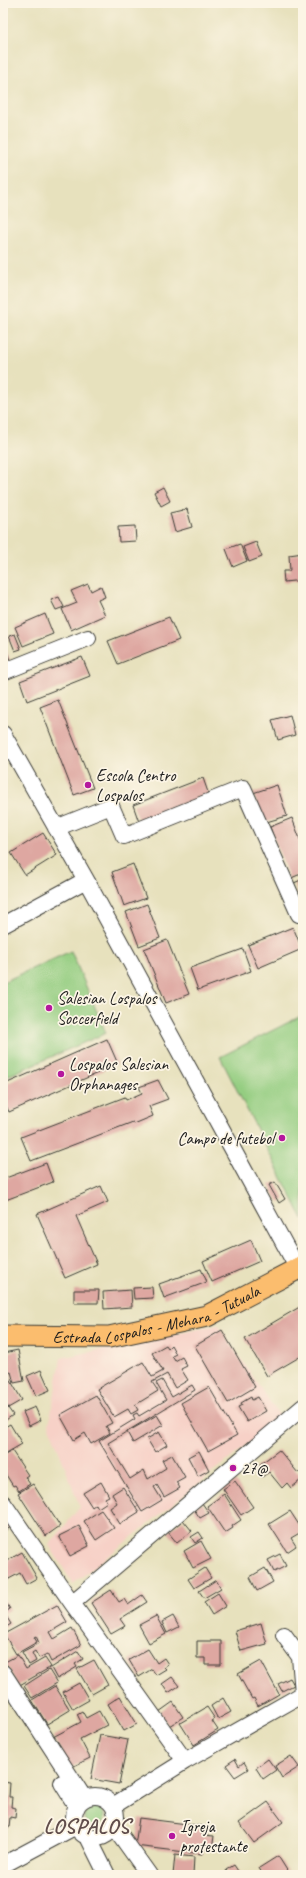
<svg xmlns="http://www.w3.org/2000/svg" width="306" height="1878" font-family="Caveat,sans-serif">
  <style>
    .built { fill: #f7d1c7 }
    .green { fill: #94cd81; stroke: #58744e }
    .building { fill: #dea7a1 }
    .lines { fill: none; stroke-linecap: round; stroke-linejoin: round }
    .minor-casing { stroke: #3a3a34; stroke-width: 18 }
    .major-casing { stroke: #3a3a34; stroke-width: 23 }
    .minor { stroke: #fff; stroke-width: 16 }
    .major { stroke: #fbbd6e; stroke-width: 21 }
    .poi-dot { fill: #b5179e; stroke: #fcf5e5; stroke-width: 1.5 }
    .labels { text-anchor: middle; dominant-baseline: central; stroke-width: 3.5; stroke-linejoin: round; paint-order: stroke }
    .poi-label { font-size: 17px; fill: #1c1c1c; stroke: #fcf5e5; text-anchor: start }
    .street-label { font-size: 17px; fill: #1c1c1c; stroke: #fcf5e5 }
    .district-label { font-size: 21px; font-weight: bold; letter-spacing: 1px; fill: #604d4b; stroke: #fcf5e5 }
  </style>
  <rect width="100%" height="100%" fill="#fcf5e5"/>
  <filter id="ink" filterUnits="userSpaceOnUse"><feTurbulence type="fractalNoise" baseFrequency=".025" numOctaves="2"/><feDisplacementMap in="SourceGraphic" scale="8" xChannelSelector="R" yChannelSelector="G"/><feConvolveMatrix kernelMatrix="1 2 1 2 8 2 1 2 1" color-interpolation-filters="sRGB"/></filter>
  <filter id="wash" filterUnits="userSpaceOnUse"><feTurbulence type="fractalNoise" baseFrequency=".012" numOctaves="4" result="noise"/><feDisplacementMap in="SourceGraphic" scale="16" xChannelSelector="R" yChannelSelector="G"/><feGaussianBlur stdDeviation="0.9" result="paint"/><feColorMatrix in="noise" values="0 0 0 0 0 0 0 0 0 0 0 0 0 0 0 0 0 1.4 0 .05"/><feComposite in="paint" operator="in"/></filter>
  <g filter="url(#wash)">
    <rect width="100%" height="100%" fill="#e7e1bd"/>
    <path class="built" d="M218,1325L281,1418L73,1584L49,1545L80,1507L49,1425L61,1358Z"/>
    <path class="green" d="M71,951L106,1033L3,1078V982Z
      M303,1015V1219L220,1057Z
      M84 1817a10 10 0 1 1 20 0a10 10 0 1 1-20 0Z"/>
    <g id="blocks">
      <path class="building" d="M163,487L170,501L161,506L154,492Z
        M187,509L192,527L175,532L170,513Z
        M135,526L136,541L119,542L118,527Z
        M256,542L262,557L249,562L243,547Z
        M240,544L247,561L233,567L226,549Z
        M303,553V580L284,582L283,571H290L289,555Z
        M88,584L91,591L101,586L105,597L98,600L105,615L71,630L62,609L77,603L71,591Z
        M59,597L64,607L56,610L51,600Z
        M45,614L53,634L23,646L15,627Z
        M169,617L179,640L118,664L108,641Z
        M15,634L21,649L15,651L9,636Z
        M3,642L10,660L3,662Z
        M82,657L90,676L27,701L20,681Z
        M58,700L93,788L74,795L40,707Z
        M290,715L295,735L278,740L272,720Z
        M203,778L210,798L140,825L133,805Z
        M277,785L287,816L263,823L253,793Z
        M292,818L303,847V873L289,879L270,827Z
        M43,833L57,855L25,875L11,853Z
        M133,864L146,898L124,906L112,872Z
        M303,879V907L294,883Z
        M147,904L160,938L139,946L126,912Z
        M293,927L302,949L258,968L248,945Z
        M167,940L189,994L166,1003L144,949Z
        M243,949L251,971L198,990L190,968Z
        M107,1039L118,1064L9,1112L3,1099V1085Z
        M158,1080L168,1099L149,1106L153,1116L134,1124L133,1122L31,1161L21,1137L125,1097L126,1100L142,1093L139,1087Z
        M46,1163L53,1182L3,1201V1179Z
        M275,1182L285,1199L279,1203L269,1185Z
        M101,1186L108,1202L76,1216L97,1264L65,1278L37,1214Z
        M251,1240L260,1261L212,1282L203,1261Z
        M201,1269L207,1282L164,1298L159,1284Z
        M152,1287L153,1298L134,1299L133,1288Z
        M74,1290H99L98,1303H74Z
        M131,1290L132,1307L104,1309L103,1292Z
        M303,1305V1355L267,1376L245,1339Z
        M222,1330L255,1387L228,1403L195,1346Z
        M166,1345L168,1348L171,1345L176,1354L172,1356L175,1361L182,1357L187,1366L181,1369L188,1380L175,1388L167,1374L152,1382L158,1391L135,1405L138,1410L131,1414L128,1409L114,1417L97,1389L143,1362L152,1377L163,1371L152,1353Z
        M18,1350L24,1381L14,1383L11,1372L8,1373L4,1353Z
        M4,1369L22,1400L8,1408L3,1399V1370Z
        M41,1370L50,1390L36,1396L27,1376Z
        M162,1380L172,1397L192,1385L195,1390L108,1443L130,1479L144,1470L148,1479L166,1468L162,1460L172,1455L185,1477L176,1482L180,1488L164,1497L157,1485L154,1487L162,1500L142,1512L99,1441L135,1419L133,1415L137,1413L139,1416L166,1400L156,1383Z
        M209,1387L237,1435L208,1451L181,1403Z
        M96,1395L112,1423L106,1426L110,1433L91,1444L85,1433L74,1440L60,1415Z
        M251,1397L252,1400L258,1397L266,1411L247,1422L238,1407L242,1405L241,1403Z
        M3,1401L13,1415L3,1422Z
        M35,1407L41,1420L29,1426L23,1412Z
        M157,1415L163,1425L133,1443L127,1432Z
        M10,1424L22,1444L3,1455V1428Z
        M159,1432L167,1445L155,1452L147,1439Z
        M279,1450L298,1473L303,1469V1483L301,1480L291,1488L287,1483L282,1488L269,1472L262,1477L255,1468Z
        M12,1451L28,1475L25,1477L30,1484L19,1491L15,1485L13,1486L3,1470V1456Z
        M199,1451L209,1470L198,1476L188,1457Z
        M235,1481L253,1507L241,1515L223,1489Z
        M101,1482L109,1496L105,1498L107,1502L98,1508L96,1504L92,1507L83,1493Z
        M33,1484L60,1526L46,1536L18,1493Z
        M123,1487L139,1512L120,1524L110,1508L117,1503L112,1494Z
        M224,1494L241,1520L232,1526L233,1528L225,1533L207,1506Z
        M202,1503L209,1513L200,1518L193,1508Z
        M101,1510L114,1528L96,1540L84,1521Z
        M290,1511L303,1531L291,1538L296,1546L287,1552L269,1524Z
        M3,1514L11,1527L3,1532Z
        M183,1520L192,1531L177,1543L168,1532Z
        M79,1526L89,1546L70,1556L59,1536Z
        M199,1532L203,1538L195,1543L191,1537Z
        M201,1541L211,1559L193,1568L184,1551Z
        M22,1552L37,1578L26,1584L20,1573L7,1580L3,1573V1563Z
        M280,1554L286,1566L274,1572L268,1560Z
        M205,1568L211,1578L194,1588L188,1579Z
        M265,1568L273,1582L257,1591L250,1577Z
        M216,1580L221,1588L204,1598L199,1591Z
        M111,1590L119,1602L124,1599L128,1605L142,1595L147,1602L120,1619L125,1626L111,1634L91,1603Z
        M218,1593L226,1606L212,1615L204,1602Z
        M3,1598L10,1609L4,1613L11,1624L3,1629Z
        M57,1605L67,1622L50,1632L54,1639L72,1628L81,1645L51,1662L47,1654L39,1658L35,1651L32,1653L36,1661L29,1665L22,1652L39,1643L36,1636L34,1637L37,1642L16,1654L4,1634Z
        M156,1616L166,1634L149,1643L139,1625Z
        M173,1616L179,1627L167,1633L162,1622Z
        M261,1623L267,1644L241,1651L235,1631Z
        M197,1641H221V1665H205V1658H197Z
        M148,1649L157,1663L164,1658L168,1664L164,1667L166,1669L156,1675L152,1669L139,1677L129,1660Z
        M78,1651L83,1659L75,1664L77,1667L57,1679L51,1668Z
        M18,1655L26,1669L45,1658L51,1667L18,1686L5,1662Z
        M94,1660L108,1685L92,1694L77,1669Z
        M261,1661L279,1694L258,1706L254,1698L252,1699L238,1674Z
        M49,1670L57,1683L32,1698L24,1686Z
        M172,1677L179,1686L168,1693L162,1684Z
        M290,1678L294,1685L282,1691L278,1684Z
        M79,1683L89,1700L73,1709L63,1692Z
        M55,1686L70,1710L47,1724L32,1700Z
        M120,1696L137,1724L124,1731L108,1704Z
        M223,1698L231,1712L218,1719L211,1706Z
        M173,1702L183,1717L169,1726L159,1712Z
        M207,1707L215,1719L212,1721L218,1730L194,1745L180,1723Z
        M82,1711L86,1718L99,1711L107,1725L80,1739L90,1758L70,1768L53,1737L81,1722L77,1714Z
        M100,1735L128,1740L119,1784L91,1779Z
        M291,1756L299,1767L282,1778L275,1766Z
        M235,1759L239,1766L244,1762L248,1769L235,1777L226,1765Z
        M268,1759L276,1770L263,1779L256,1768Z
        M3,1782L10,1783L9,1797H12L11,1807L16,1808L15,1818L10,1817L9,1827H5L4,1840Z
        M268,1802L283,1822L254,1843L239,1823Z
        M139,1818L203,1826L202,1835L214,1836L212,1850L202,1849V1854L135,1846Z
        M175,1855L194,1857L193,1875H173Z
        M278,1856L290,1875H263L259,1868Z
        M234,1865L240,1874L229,1875L226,1870Z"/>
    </g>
  </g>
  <g filter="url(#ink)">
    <use href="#blocks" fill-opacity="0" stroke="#3a3a34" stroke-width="1"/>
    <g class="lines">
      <g class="minor-casing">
        <path id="minor" d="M3,672L88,638
          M3,734L86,880L298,1269
          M56,828L111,806L124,836L243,788L299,914
          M3,925L86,880
          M3,1503L72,1603L185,1761
          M72,1603L303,1407
          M284,1635L300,1657L303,1693
          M3,1673L84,1798
          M62,1783L77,1807
          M74 1817a21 21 0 1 1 42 0a21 21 0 1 1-42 0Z
          M113,1806L185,1761L303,1694
          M114,1826L149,1875
          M88,1837L107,1875
          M3,1865L76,1826"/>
      </g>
      <g class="major-casing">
        <g id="major">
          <path id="s1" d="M3,1336L109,1337L207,1316L303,1266"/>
        </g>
      </g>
      <use href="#minor" class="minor"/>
      <use href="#major" class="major"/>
    </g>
  </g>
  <g class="poi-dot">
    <circle cx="88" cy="785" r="4"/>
    <circle cx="49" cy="1008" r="4"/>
    <circle cx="61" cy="1074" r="4"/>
    <circle cx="282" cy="1138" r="4"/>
    <circle cx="233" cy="1468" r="4"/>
    <circle cx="172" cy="1836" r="4"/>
  </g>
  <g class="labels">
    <g class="poi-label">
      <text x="96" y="775">Escola Centro<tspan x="96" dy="20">Lospalos</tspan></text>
      <text x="57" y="998">Salesian Lospalos<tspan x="57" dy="20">Soccerfield</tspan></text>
      <text x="69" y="1064">Lospalos Salesian<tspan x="69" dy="20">Orphanages</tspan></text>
      <text x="274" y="1138" text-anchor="end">Campo de futebol</text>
      <text x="241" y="1468">27@</text>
      <text x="180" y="1826">Igreja<tspan x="180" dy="20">protestante</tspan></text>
    </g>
    <g class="street-label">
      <text stroke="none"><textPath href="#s1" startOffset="157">Estrada Lospalos - Mehara - Tutuala</textPath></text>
    </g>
    <g class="district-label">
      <text x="87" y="1826">LOSPALOS</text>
    </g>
  </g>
  <rect width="306" height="1878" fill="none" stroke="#fcf5e5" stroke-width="16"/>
</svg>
